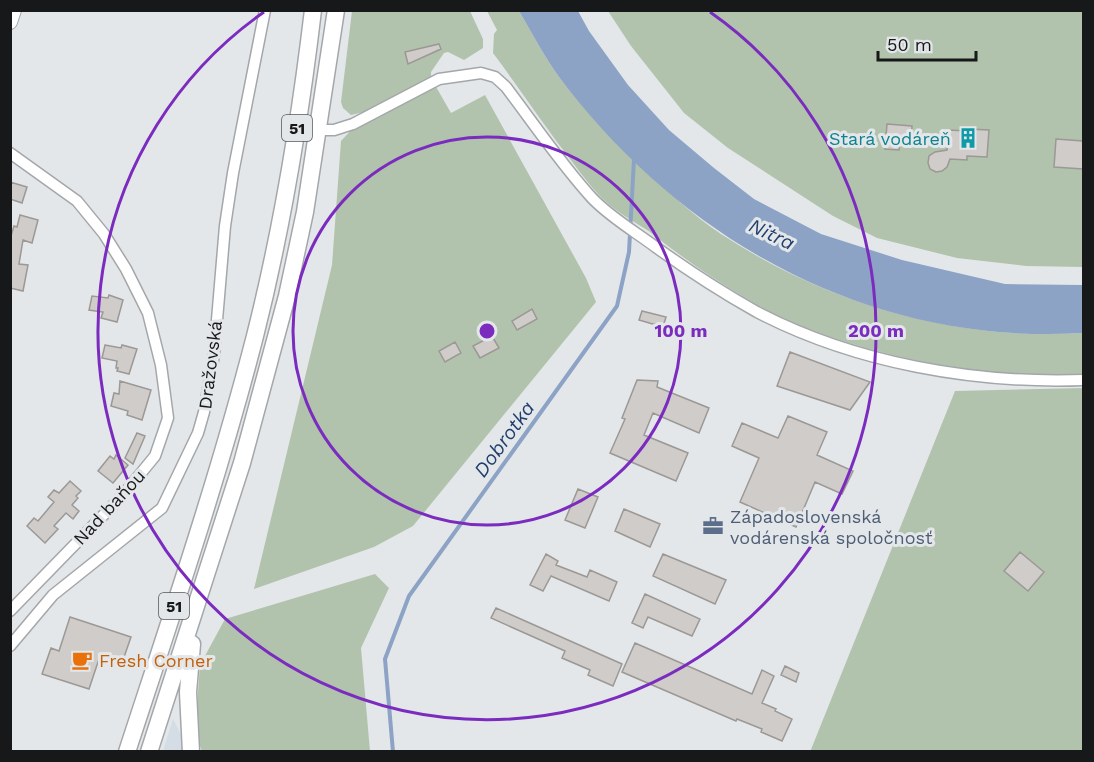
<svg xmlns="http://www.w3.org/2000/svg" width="1094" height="762" font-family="'Work Sans',sans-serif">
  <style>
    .built { fill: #d4dce5 }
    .green { fill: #b2c3ad }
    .water { fill: #8ca3c5 }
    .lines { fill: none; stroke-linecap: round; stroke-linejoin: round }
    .stream { stroke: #8ca3c5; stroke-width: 4 }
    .building { fill: #cfccc9; stroke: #9b9895; stroke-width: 1.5 }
    .minor-casing { stroke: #a4a7aa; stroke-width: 13 }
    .tertiary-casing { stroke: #a4a7aa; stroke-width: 16 }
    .primary-casing { stroke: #a4a7aa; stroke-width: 19 }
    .minor { stroke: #fff; stroke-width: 10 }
    .tertiary { stroke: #fff; stroke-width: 14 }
    .primary { stroke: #fff; stroke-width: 16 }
    .ring { fill: none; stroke: #7b2cbf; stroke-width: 3 }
    .labels { text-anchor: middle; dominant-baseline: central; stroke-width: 6; stroke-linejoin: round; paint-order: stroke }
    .shield { fill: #e4e7ea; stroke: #545658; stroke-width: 1.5 }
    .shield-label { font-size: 16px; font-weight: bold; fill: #171819 }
    .culture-label { font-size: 18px; fill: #0d838f; stroke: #e4e7ea; text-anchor: end }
    .street-label { font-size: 18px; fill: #171819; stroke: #e4e7ea }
    .service-label { font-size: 18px; fill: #4e5e75; stroke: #e4e7ea; text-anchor: start }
    .food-label { font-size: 18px; fill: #c56008; stroke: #e4e7ea; text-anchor: start }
    .water-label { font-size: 20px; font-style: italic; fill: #22406e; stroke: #e4e7ea }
    .centre { fill: #7b2cbf; stroke: #e4e7ea; stroke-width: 3 }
    .ring-label { font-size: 18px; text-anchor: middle; font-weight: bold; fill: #7b2cbf; stroke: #e4e7ea; stroke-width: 6; stroke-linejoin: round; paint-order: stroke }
  </style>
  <rect width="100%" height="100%" fill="#e4e7ea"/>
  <path class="built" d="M173,719L189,751H163Z"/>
  <path class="green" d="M352,11H470L483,39V48L464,60L448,52L444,53L431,72V78L451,113L485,95L586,278L596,302L413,526L374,547L254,589L332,265L341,141L369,111L351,115L343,108L341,102Z
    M487,11H519C532,33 544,56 559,77C584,110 612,139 642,167C667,190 692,215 721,234C828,304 956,341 1083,333V374C986,382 849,353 763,308C723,286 685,260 650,232C635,222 618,213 605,201C593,190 583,176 573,163C545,127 520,89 493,53L494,34L497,30Z
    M608,11H1083V267L1026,266L957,258L877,238L833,216L728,148L684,113L631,46Z
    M1083,388V751L810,752L955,391Z
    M375,574L389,588L361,648L370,751H202L195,733L200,665L225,619Z"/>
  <path class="water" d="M519,11H578L589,31L628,85L669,130L714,168L754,199L821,234L902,260L1005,284L1083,285V333C872,346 684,243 559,77C544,56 532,33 519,11Z"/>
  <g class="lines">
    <path class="stream" d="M393,752L385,659L409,596L617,306L629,252L634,159"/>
  </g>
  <path class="building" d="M439,44L441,49L408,64L405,52Z
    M887,124L912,126L911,143L900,142L899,150L885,149Z
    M968,129L989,130L987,157L967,156V160L950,159L947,167L942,171L936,172L930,169L928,163L929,156L935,152L947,150L948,130L968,131Z
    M1056,139L1083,141V169L1054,167Z
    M10,182L27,187L22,203L10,199Z
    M20,215L38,220L32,243L23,240L19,264L28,265L23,291L10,288V239L14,226L17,227Z
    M109,295L123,300L117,322L101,318L103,312L89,310L92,296L108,298Z
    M532,309L537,319L517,330L512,321Z
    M642,311L666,317L663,327L639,320Z
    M492,336L499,348L480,358L473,346Z
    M455,342L461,353L445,362L439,351Z
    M105,345L121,348L122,345L137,349L129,374L117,371L118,368H116L117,361L102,358Z
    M790,352L870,382L850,410L777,386Z
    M637,380L658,381L657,387L709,408L699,433L653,413L644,435L688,453L676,481L610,453L625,419L622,418Z
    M120,381L151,390L142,420L127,415L128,411L111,406L114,393L119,394Z
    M788,416L827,432L817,455L853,471L842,494L815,482L796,527L740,502L759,458L732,446L742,423L778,438Z
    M137,433L145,436L133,464L125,458Z
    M116,455L128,465L113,483L98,471L110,456L114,459Z
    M70,481L81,491L76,496L78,498L72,505L79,511L73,519L66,513L54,526L58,529L45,543L27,526L34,518L38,521L54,502L48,497L54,490L59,493Z
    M578,489L598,497L585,528L565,520Z
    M624,509L660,524L650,547L615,531Z
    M1020,552L1044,572L1028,591L1004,571Z
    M546,554L558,561L556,565L587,577L590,570L617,582L609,601L551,576L543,591L530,585Z
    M663,554L726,580L715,604L653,576Z
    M645,594L700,619L692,636L648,617L643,628L632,623Z
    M496,608L622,664L613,686L588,675L590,670L562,658L565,651L491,618Z
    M70,617L131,637L123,660L101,653L89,689L42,674L51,648L59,651Z
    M635,643L752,694L762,670L774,676L762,703L776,709L775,711L792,719L782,741L761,732L762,729L737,719L736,721L622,672Z
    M785,666L799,673L796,682L781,675Z"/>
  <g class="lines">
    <g class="minor-casing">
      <path id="minor" d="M319,130H334L353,124L439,79L481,73L495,77L506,87C534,124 561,164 592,198C611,218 636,232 657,248C689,271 723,293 757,312C855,363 974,384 1084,380
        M10,153L77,201L104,234L126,269L148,313L161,365L168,418L155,456L123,495L10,611
        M10,646L53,595L162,508L198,433L204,412L214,355L225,226L233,173L265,10"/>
    </g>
    <g class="tertiary-casing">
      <path id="tertiary" d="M10,22L14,10"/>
    </g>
    <g class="primary-casing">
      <path id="primary" d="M127,752C172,614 219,476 255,336C282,229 300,120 313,10
        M149,752L242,463L287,296L305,212L336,10
        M191,752L188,692L192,644"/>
    </g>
    <use href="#minor" class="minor"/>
    <use href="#tertiary" class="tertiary"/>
    <use href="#primary" class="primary"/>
  </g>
  <g class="ring">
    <circle cx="487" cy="331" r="194"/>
    <path d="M710 12A389 389 0 1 1 264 12"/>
  </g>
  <defs>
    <g id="building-bare" transform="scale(1.62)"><path d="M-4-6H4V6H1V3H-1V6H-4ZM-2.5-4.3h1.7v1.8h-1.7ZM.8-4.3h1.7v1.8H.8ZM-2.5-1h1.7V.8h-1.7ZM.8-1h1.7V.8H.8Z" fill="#0f9aa8" stroke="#e4e7ea" stroke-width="2.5" paint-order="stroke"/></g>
    <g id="office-bare" transform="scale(1.62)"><path d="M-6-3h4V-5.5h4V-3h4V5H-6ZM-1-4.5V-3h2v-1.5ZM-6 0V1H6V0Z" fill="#5c6f8a" stroke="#e4e7ea" stroke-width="2.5" paint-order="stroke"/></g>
    <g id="cafe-bare" transform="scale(1.62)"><path d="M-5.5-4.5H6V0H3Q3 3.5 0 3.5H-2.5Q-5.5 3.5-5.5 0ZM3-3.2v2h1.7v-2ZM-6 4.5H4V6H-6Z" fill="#e8710a" stroke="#e4e7ea" stroke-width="2.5" paint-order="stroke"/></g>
  </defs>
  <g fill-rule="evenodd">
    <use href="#building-bare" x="968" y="138"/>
    <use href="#office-bare" x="713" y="526"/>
    <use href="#cafe-bare" x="82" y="660"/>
  </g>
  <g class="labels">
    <g class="shield">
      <rect x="282" y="115" width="30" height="26" rx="4.5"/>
      <rect x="159" y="593" width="30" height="26" rx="4.5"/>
    </g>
    <g class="shield-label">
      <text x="297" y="128">51</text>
      <text x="174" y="606">51</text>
    </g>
    <g class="culture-label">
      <text x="951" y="138">Stará vodáreň</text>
    </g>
    <g class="street-label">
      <text transform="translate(210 365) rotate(-83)">Dražovská</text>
      <text transform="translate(109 507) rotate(-47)">Nad baňou</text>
    </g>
    <g class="service-label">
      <text x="730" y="516">Západoslovenská<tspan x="730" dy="21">vodárenská spoločnosť</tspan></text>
    </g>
    <g class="food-label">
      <text x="99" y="660">Fresh Corner</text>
    </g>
    <g class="water-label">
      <text transform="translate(772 234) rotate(25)">Nitra</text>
      <text transform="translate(504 439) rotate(-54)">Dobrotka</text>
    </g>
  </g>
  <circle cx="487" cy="331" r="9" class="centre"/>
  <g class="ring-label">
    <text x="681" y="337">100 m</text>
    <text x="876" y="337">200 m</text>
  </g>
  <rect width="1094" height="762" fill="none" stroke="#171819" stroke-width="24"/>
  <path d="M878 51v9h98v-9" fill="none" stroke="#171819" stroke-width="3"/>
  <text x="887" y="51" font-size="18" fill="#171819" stroke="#e4e7ea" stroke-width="4.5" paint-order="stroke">50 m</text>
</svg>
